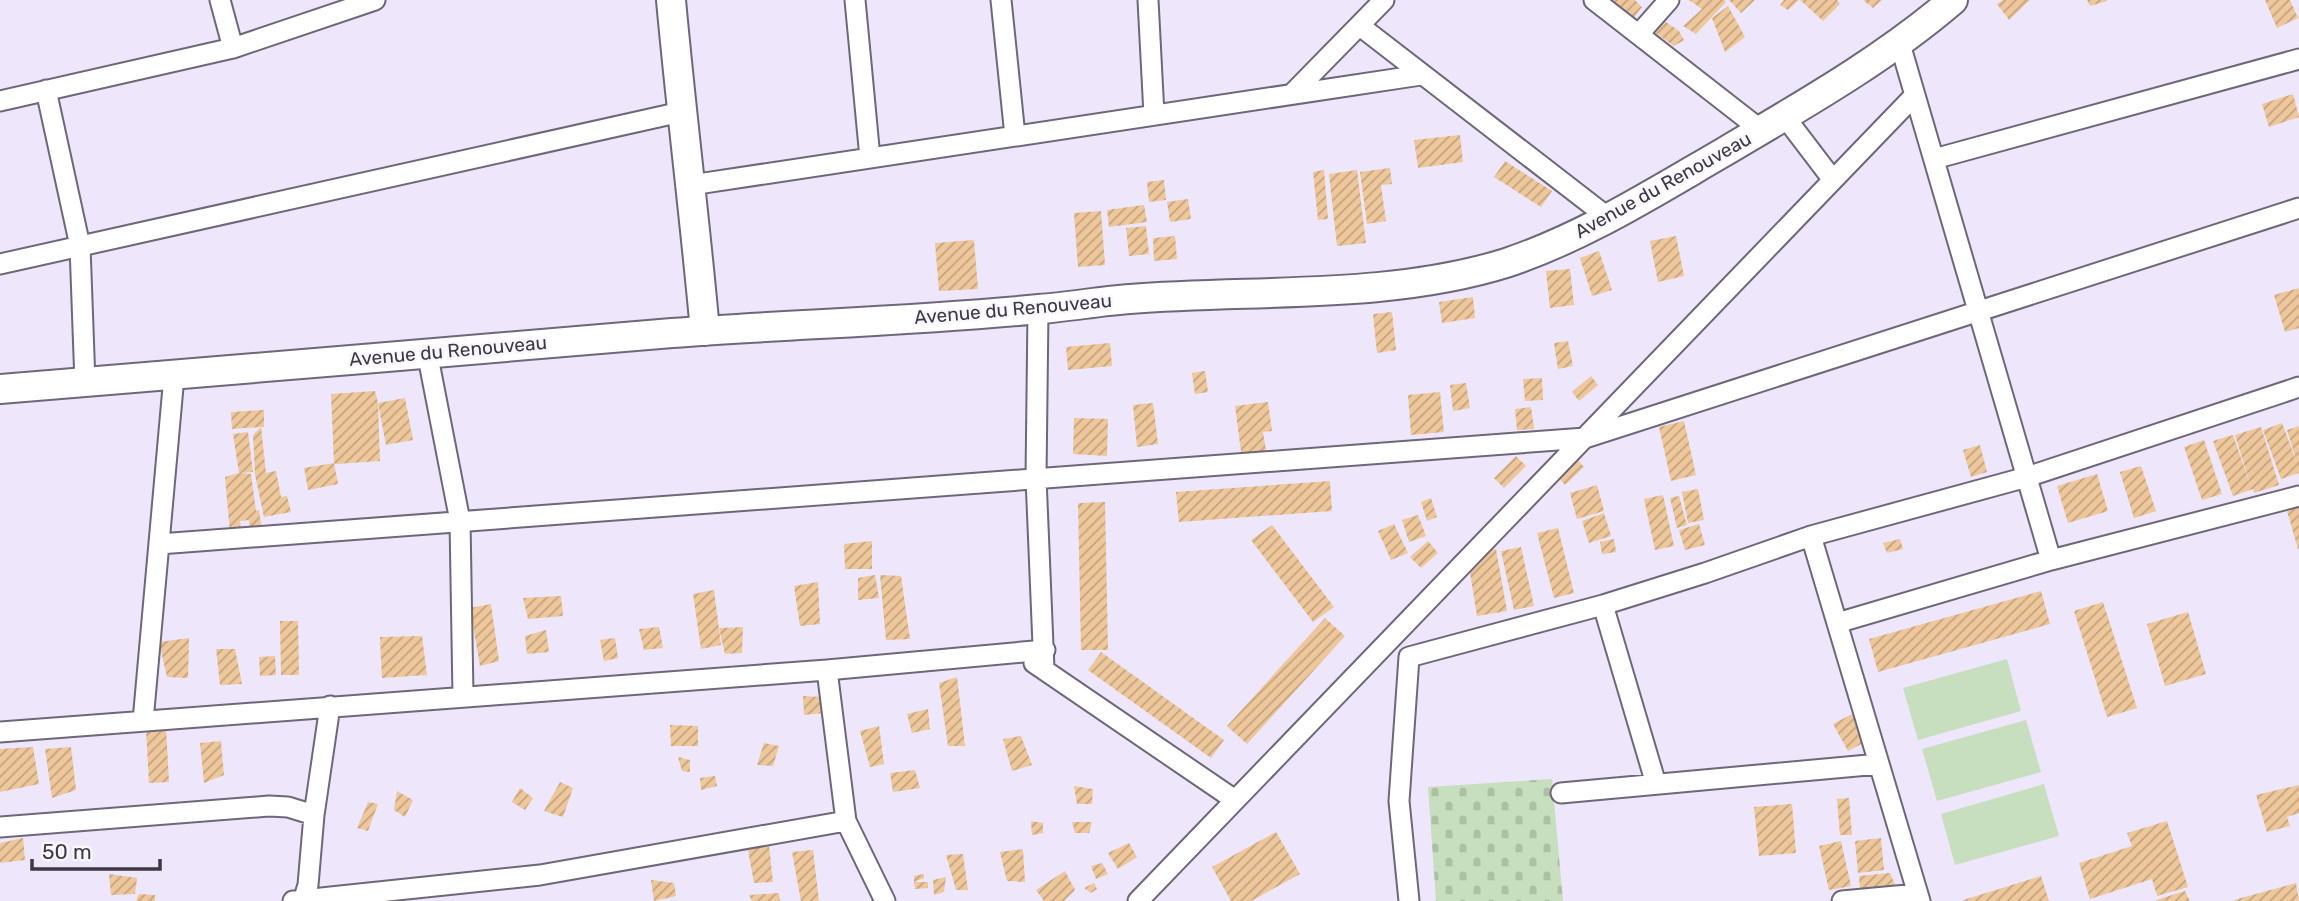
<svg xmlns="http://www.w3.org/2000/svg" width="2299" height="901" font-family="Rubik,sans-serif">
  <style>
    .grass { fill: #c7dfbe }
    .cemetery { fill: url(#cemetery-stones) }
    .building { fill: url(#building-hatch) }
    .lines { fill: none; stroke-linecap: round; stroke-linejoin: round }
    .street-casing { stroke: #6e6779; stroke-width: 23 }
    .secondary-casing { stroke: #6e6779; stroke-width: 32 }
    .street { stroke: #fff; stroke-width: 19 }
    .secondary { stroke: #fff; stroke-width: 28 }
    .labels { text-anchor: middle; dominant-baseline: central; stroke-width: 5; stroke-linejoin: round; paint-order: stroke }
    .street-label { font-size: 19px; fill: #3d3942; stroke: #f9f6fe }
  </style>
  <defs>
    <pattern id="cemetery-stones" width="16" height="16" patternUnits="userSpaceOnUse" patternTransform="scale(1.75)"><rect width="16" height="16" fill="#c7dfbe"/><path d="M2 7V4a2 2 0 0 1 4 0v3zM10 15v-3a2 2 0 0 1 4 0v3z" fill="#acc0a4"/></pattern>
    <pattern id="building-hatch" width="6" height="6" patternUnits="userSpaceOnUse" patternTransform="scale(1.75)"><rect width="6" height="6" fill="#eec79b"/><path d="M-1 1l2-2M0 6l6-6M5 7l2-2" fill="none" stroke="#c2a380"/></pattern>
  </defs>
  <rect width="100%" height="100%" fill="#eee6fb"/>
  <path class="grass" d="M2007,659L2021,711L1918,740L1903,688Z
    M2026,720L2041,772L1937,801L1922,749Z
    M2044,784L2059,836L1955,865L1941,814Z"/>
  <path class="cemetery" d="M1552,779L1563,901H1436L1428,787Z"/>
  <path class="building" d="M1593,0H1635L1642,7L1632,20Z
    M1689,0H1724L1726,2L1696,34L1683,26L1702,9Z
    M1729,0H1755L1741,13Z
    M1784,0H1799L1788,10L1780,5Z
    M1800,0H1837L1840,4L1823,21Z
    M1863,0H1882L1873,8Z
    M2003,0H2030L2009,20L1997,4Z
    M2087,0H2107V1L2090,6Z
    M2265,0H2290L2298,18L2277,28Z
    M1728,6L1745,37L1725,52L1712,18Z
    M1663,20L1679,31L1684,40L1674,46L1650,29Z
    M2293,94L2299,117L2269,127L2262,104Z
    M1460,135L1463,162L1418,168L1414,140Z
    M1505,161L1552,191L1541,207L1494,177Z
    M1390,168L1392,184L1381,185L1386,221L1367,224L1360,172Z
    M1324,170L1328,219L1318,220L1313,172Z
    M1357,170L1366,243L1337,246L1329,174Z
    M1164,180L1166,200L1149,202L1147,182Z
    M1188,199L1191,219L1170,222L1167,202Z
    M1144,205L1147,222L1109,227L1107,210Z
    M1101,211L1105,265L1078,267L1074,213Z
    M1146,226L1149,254L1129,256L1126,228Z
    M1175,236L1177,259L1154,261L1153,238Z
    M1676,236L1684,276L1658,282L1650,241Z
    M974,240L978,289L939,291L935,243Z
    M1599,251L1612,290L1592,296L1580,258Z
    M1570,269L1574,305L1550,308L1546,271Z
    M2299,288V328L2285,332L2274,295Z
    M1473,297L1475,318L1442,323L1439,302Z
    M1392,312L1396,350L1377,353L1373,314Z
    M1568,341L1573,366L1558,369L1554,343Z
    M1110,343L1112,366L1068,370L1066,347Z
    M1205,371L1208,392L1195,394L1192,373Z
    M1591,376L1598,385L1579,401L1572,392Z
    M1542,378L1543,400L1525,401L1523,379Z
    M1466,383L1470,408L1453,411L1450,385Z
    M375,391L378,403L380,461L336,464L334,463L331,394Z
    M1440,392L1444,432L1411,435L1408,395Z
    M405,398L413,440L386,445L378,403Z
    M1268,402L1272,431L1263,432L1267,456L1242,459L1235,406Z
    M1153,403L1158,444L1137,447L1133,405Z
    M1531,407L1534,429L1517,430L1515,409Z
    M264,410V427H261L266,473L276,471L281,497L287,496L291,512L264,517L255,475L253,435L261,427L232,429L231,412Z
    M1074,418L1108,419L1107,456L1073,454Z
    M1684,421L1696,475L1671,481L1659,427Z
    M2282,423L2297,463L2287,430L2299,426V473L2281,479L2263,430Z
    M2261,427L2279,485L2254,493L2253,489L2233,496L2213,441L2233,435L2251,487L2235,435Z
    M248,432L253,472L239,473L251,474L256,511L259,510L262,530L250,532L249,520L240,521L241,531L230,533L225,477L239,473L233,434Z
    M2204,440L2222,494L2202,500L2184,447Z
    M1980,445L1987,472L1971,477L1963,450Z
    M1516,456L1526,466L1504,488L1494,478Z
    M1577,459L1584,467L1565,485L1557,476Z
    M334,463L338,484L308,490L304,468Z
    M2141,466L2156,511L2134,518L2120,472Z
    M2097,474L2108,511L2068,523L2057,486Z
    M1330,481L1332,511L1179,522L1176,492Z
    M1597,485L1604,511L1577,519L1570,493Z
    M1698,489L1704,520L1688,523L1682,492Z
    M1663,495L1674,546L1655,550L1644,499Z
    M1679,496L1687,525L1677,528L1670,498Z
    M1431,498L1437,517L1427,521L1421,502Z
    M1105,502L1108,650H1081L1078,503Z
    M2299,507V549H2298L2287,511Z
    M1604,513L1611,536L1589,543L1582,521Z
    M1418,515L1426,536L1409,542L1402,520Z
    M1394,524L1408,553L1391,560L1378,531Z
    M1699,524L1705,545L1685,550L1679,530Z
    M1272,525L1334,607L1313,622L1251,540Z
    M1558,528L1574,593L1554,598L1537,533Z
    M1614,539L1616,552L1602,554L1600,542Z
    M1900,539L1903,549L1887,553L1883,543Z
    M872,541V569H845L844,544Z
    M1428,541L1438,553L1421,568L1410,557Z
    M1521,547L1534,606L1514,610L1501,551Z
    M1496,549L1507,611L1477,616L1467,554Z
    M875,575L879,598L858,600V578Z
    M880,575L901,576L910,639L886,640Z
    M818,582L820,624L800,626L794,586Z
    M714,590L721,645L701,649L693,594Z
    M2041,591L2050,624L1878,672L1869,639Z
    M561,596L563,616L528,619L523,598Z
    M2103,602L2137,708L2107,717L2074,611Z
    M491,604L499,661L480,666L470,608Z
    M2188,612L2206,674L2165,686L2147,624Z
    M1325,618L1345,636L1247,744L1227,726Z
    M280,621H298L299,675H281Z
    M659,627L663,648L644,650L639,629Z
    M743,627L742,653L725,654L719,628Z
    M546,630L549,652L527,654L525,636Z
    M422,636L427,675L382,678L380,637Z
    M189,638L188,678L167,677L159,642Z
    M615,638L618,658L604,661L600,640Z
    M216,649H235L242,684L220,685Z
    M1101,652L1224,740L1211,758L1088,670Z
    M275,656L276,675L260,676L259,657Z
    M957,677L965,746H948L939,683Z
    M803,696L822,697L823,713L804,715Z
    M928,709L930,729L912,733L907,714Z
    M1852,714L1867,741L1848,751L1833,724Z
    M670,725L698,726V746H671Z
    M879,726L884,764L870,767L860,731Z
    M166,728L169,782L149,783L146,729Z
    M1021,736L1032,765L1012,771L1003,739Z
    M221,741L224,775L204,783L200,743Z
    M764,743L779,746L773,766L757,765Z
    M33,747L39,784L0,792V749Z
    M71,747L76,790L52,798L45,749Z
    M678,757L690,760V772L682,771Z
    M915,770L920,788L893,792L890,773Z
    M715,776L717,786L701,790L700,778Z
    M560,782L573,788L563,817L544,811Z
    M2299,785V813L2287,817L2290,826L2267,832L2256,795Z
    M1074,786L1093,789L1092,804H1077Z
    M520,788L533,798L525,810L512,802Z
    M397,791L413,800L405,817L394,810Z
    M1849,798L1852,835H1840L1837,799Z
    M368,802L378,804L368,831L357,828Z
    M1792,804L1796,853L1759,856L1754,807Z
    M1031,821L1043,823V833L1032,835Z
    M2167,821L2188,887L2157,896L2152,879L2090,899L2079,863L2132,846L2127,833Z
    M1072,822H1092L1089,833H1075Z
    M1276,832L1300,874L1251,901H1231L1212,867Z
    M768,836L773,882L754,883L748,850Z
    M23,838L25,860L0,863V843Z
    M1881,838L1884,870L1858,873L1855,841Z
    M1841,841L1851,886L1829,890L1819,846Z
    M1129,843L1137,857L1118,869L1108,853Z
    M1023,849L1025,882L1007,881L1000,852Z
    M813,850L819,901H801L792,852Z
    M963,854L968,890H956L946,855Z
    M1102,863L1108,874L1096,879L1091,866Z
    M1065,871L1075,890L1064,901H1044L1036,890Z
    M1890,873L1896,887L1860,890L1859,876Z
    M109,874L137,878L135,894L111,895Z
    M924,874V878L914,882H928V888L915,889L914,882V876Z
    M2041,876L2049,901H1963V900Z
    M946,877L944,892L934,895L933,880Z
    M651,880L674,883L676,896L654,901Z
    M1094,883L1097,889L1091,893L1084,888Z
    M2296,883L2299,901H2234V900Z
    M2185,891L2190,901H2156V900Z
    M779,893L780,901H752L749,895Z
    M139,894L155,895V901H136Z"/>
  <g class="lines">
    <g class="street-casing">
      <path id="street" d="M220,0L233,48
        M855,0L870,158
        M1001,0L1015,136
        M1148,0L1154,115
        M1594,0L1761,130
        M1360,26L1610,219
        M1639,34L1669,0
        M1900,44L2051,560
        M46,90L80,246L85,383
        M1292,94L1384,0
        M0,101L233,48L375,0
        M1785,117L1833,180
        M1934,159L2299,59
        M691,185L1421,75
        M0,264L681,112
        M1038,310L1036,478L1044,669
        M427,352L460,521L463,696
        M1811,536L1920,901
        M159,544L1585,438L2299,208
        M1603,605L1656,784
        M1837,623L2051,560L2299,496
        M1034,663L1235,800
        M827,670L846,821L885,901
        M143,721L174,376
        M0,732L827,670L1045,650
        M1561,793L1879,764
        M0,827L269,806L288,807L314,815
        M293,901L540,875L846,821
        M303,901L308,885L314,815L330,706
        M1138,901L1915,95
        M1409,901L1399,801L1409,657L1603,605L1705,573L1811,536L2027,477L2299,387
        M1842,901L1918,894"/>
    </g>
    <g class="secondary-casing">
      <path id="secondary" d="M671,0C681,110 695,220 705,331
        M0,389C224,372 448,351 672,333C794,324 917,321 1039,309C1069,307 1100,301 1130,299C1252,289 1388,300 1506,263C1584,237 1653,193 1724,152C1803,105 1883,60 1953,0"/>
    </g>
    <use href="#street" class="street"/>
    <use href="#secondary" class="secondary"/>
  </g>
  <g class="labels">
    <g class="street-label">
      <text transform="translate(1663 185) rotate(-29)">Avenue du Renouveau</text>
      <text transform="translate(1013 309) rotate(-5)">Avenue du Renouveau</text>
      <text transform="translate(448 351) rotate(-5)">Avenue du Renouveau</text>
    </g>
  </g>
  <path d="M32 859v10h128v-10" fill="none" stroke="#3d3942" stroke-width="3.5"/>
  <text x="42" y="859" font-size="21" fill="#3d3942" stroke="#f9f6fe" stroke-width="5" paint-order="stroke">50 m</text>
</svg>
